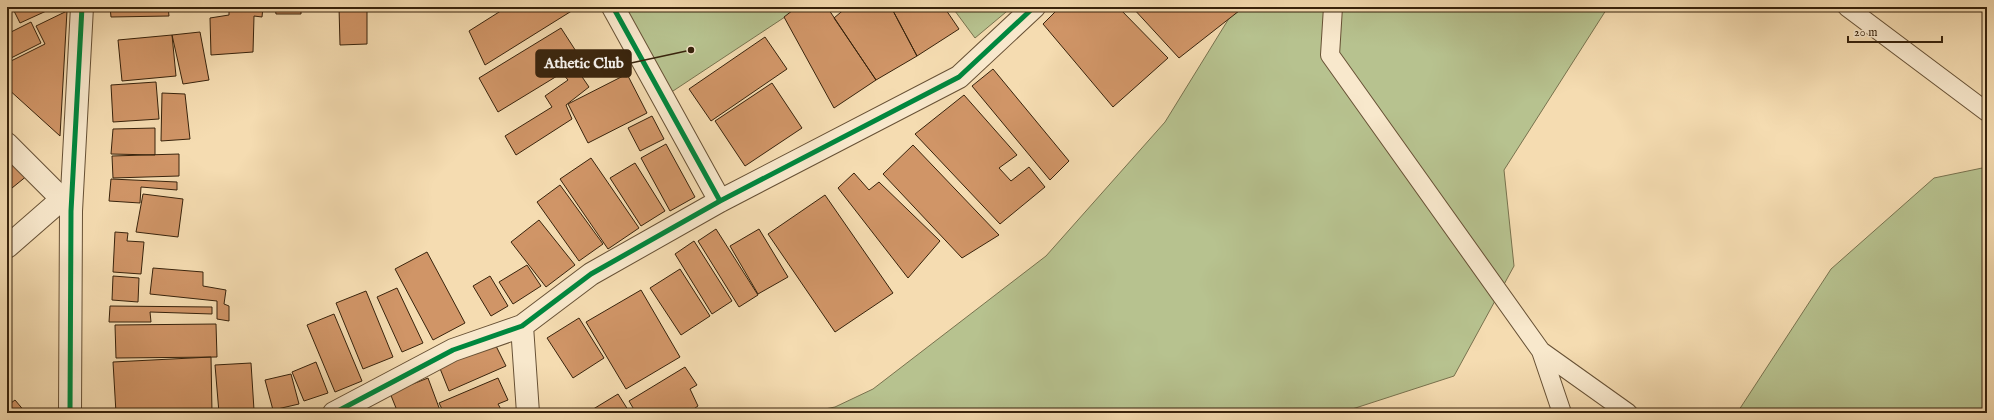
<svg xmlns="http://www.w3.org/2000/svg" width="1994" height="420" font-family="'IM FELL English',serif">
  <style>
    .green { fill: #b7c28f; stroke: #78724e }
    .building { fill: #d09567; stroke: #38230c }
    .lines { fill: none; stroke-linecap: round; stroke-linejoin: round }
    .service-casing { stroke: #675135; stroke-width: 20 }
    .minor-casing { stroke: #675135; stroke-width: 24 }
    .tertiary-casing { stroke: #675135; stroke-width: 24 }
    .service { stroke: #f8e8cc; stroke-width: 18 }
    .minor { stroke: #f8e8cc; stroke-width: 22 }
    .tertiary { stroke: #f8e8cc; stroke-width: 22 }
    .cycleway-casing { stroke: #f8e8cc; stroke-width: 8 }
    .cycleway { stroke: #00873e; stroke-width: 5 }
    .leader { fill: none; stroke: #38230c; stroke-width: 1.5 }
    .callout-dot { fill: #38230c; stroke: #f8e8cc; stroke-width: 1.5 }
    .callout { fill: #38230c; stroke: #38230c; stroke-width: 1.5 }
    .callout-label { font-size: 15px; text-anchor: middle; font-weight: bold; fill: #fff }
  </style>
  <rect width="100%" height="100%" fill="#f5dcb1"/>
  <filter id="stains"><feTurbulence type="fractalNoise" baseFrequency=".005" numOctaves="4"/><feColorMatrix values="0 0 0 0 .2 0 0 0 0 .09 0 0 0 0 .02 0 0 0 .5 -.17"/></filter>
  <radialGradient id="worn" r=".72"><stop offset=".6" stop-color="#630" stop-opacity="0"/><stop offset="1" stop-color="#630" stop-opacity=".3"/></radialGradient>
  <path class="green" d="M624,7H800L670,93Z
    M952,7H1012L975,38Z
    M1236,7H1608L1504,170L1514,266L1454,376L1340,413H804L835,407L873,389L1046,256L1165,122Z
    M1987,167V413H1737L1831,269L1934,178Z"/>
  <path class="building" d="M12,7H55L20,23Z
    M110,7H168L169,16L111,17Z
    M229,7H263L262,17L254,16L253,52L211,55L210,18L229,15Z
    M275,7H301V14H276Z
    M339,7H367V44L340,45Z
    M507,7H578L485,65L469,31Z
    M797,7H827L876,80L834,108L784,17Z
    M847,7H891L917,56L876,80L834,18Z
    M891,7H944L959,29L917,56Z
    M1060,7H1118L1168,58L1113,107L1043,24Z
    M1132,7H1244L1179,58Z
    M67,11L60,136L7,88V63L45,44L36,26Z
    M31,22L41,43L7,60V24L11,32Z
    M561,28L583,62L576,68L589,87L566,105L572,119L516,155L505,136L552,107L545,96L568,80L562,73L498,112L479,78Z
    M200,32L209,80L183,84L172,35Z
    M172,35L176,76L122,81L118,40Z
    M765,37L787,69L711,121L689,89Z
    M993,69L1069,161L1050,180L972,86Z
    M627,74L647,113L588,143L568,104Z
    M156,82L159,119L113,122L111,85Z
    M772,83L802,128L745,166L715,121Z
    M162,93L185,94L190,139L161,141Z
    M964,95L1017,155L999,168L1011,181L1029,167L1045,187L1000,224L915,134Z
    M652,116L664,139L640,151L628,128Z
    M155,128V155L111,154L113,129Z
    M666,144L695,197L670,211L641,158Z
    M913,145L999,235L962,258L883,174Z
    M179,154V176L113,178L112,156Z
    M591,158L639,228L608,249L560,179Z
    M7,159L28,175L12,188L7,182Z
    M635,163L665,211L641,226L610,178Z
    M854,173L869,190L879,182L940,241L908,278L838,188Z
    M111,179L177,182V190L141,187L140,203L109,201Z
    M560,185L603,244L579,261L537,202Z
    M143,194L183,199L178,237L136,232Z
    M825,195L893,293L835,332L768,234Z
    M539,220L575,265L546,287L511,242Z
    M716,229L758,295L739,307L698,241Z
    M759,229L788,277L758,294L730,246Z
    M115,232L128,233L127,241L144,242L141,274L113,272Z
    M694,241L732,301L712,314L675,254Z
    M427,252L465,323L433,340L395,269Z
    M527,265L541,286L513,304L499,282Z
    M153,268L203,272V286L226,290L224,304L229,306V321L217,319V301L150,294Z
    M680,269L710,316L681,335L650,288Z
    M113,276L139,278L138,302L112,300Z
    M490,276L508,306L491,316L473,286Z
    M397,288L423,343L402,352L377,297Z
    M641,290L680,357L626,389L586,322Z
    M366,291L393,357L363,369L336,303Z
    M110,306L212,307V314L150,312L151,322H109Z
    M334,314L362,381L335,392L307,325Z
    M579,318L604,358L573,378L547,338Z
    M216,324L217,357L116,358L115,325Z
    M494,342L506,366L449,391L439,366Z
    M211,357L212,413H116L113,362Z
    M316,362L328,393L304,401L292,372Z
    M251,363L254,410L245,413H219L215,365Z
    M685,367L697,385L690,389L698,406L688,413H636L629,401Z
    M291,374L299,404L273,410L265,380Z
    M428,378L441,413H398L390,393Z
    M498,378L508,400L498,404L503,413H444L439,403Z
    M618,394L630,413H592L590,411Z
    M15,400L26,413H7V406Z"/>
  <g class="lines">
    <g class="service-casing">
      <path id="service" d="M1333,7L1330,55L1541,351L1562,413
        M1847,7L1987,112
        M1541,351L1628,413"/>
    </g>
    <g class="minor-casing">
      <path id="minor" d="M613,7L720,201
        M7,144L62,199L71,211
        M7,247L62,199
        M522,326L528,413
        M334,413L453,350L522,326L591,274L720,201L959,77L1034,7"/>
    </g>
    <g class="tertiary-casing">
      <path id="tertiary" d="M70,413L71,211L82,7"/>
    </g>
    <use href="#service" class="service"/>
    <use href="#minor" class="minor"/>
    <use href="#tertiary" class="tertiary"/>
    <g class="cycleway-casing">
      <path id="cycleway" d="M613,7L720,201
        M70,413L71,211L82,7
        M334,413L453,350L522,326L591,274L720,201L959,77L1034,7"/>
    </g>
    <use href="#cycleway" class="cycleway"/>
  </g>
  <path class="leader" d="M691 50L631 63"/>
  <circle class="callout-dot" cx="691" cy="50" r="4"/>
  <rect class="callout" x="536" y="50" width="95" height="27" rx="4"/>
  <g class="callout-label">
    <text x="584" y="68">Athetic Club</text>
  </g>
  <rect width="1994" height="420" fill="none" stroke="#f5dcb1" stroke-width="24"/>
  <rect x="8" y="8" width="1978" height="404" fill="none" stroke="#38230c" stroke-width="2"/>
  <rect x="12" y="12" width="1970" height="396" fill="none" stroke="#38230c"/>
  <path d="M1848 36v6h94v-6" fill="none" stroke="#38230c" stroke-width="2"/>
  <text x="1854" y="36" font-size="12" fill="#38230c" stroke="#f8e8cc" stroke-width="3" paint-order="stroke">20 m</text>
  <rect width="100%" height="100%" filter="url(#stains)"/>
  <rect width="100%" height="100%" fill="url(#worn)"/>
</svg>
